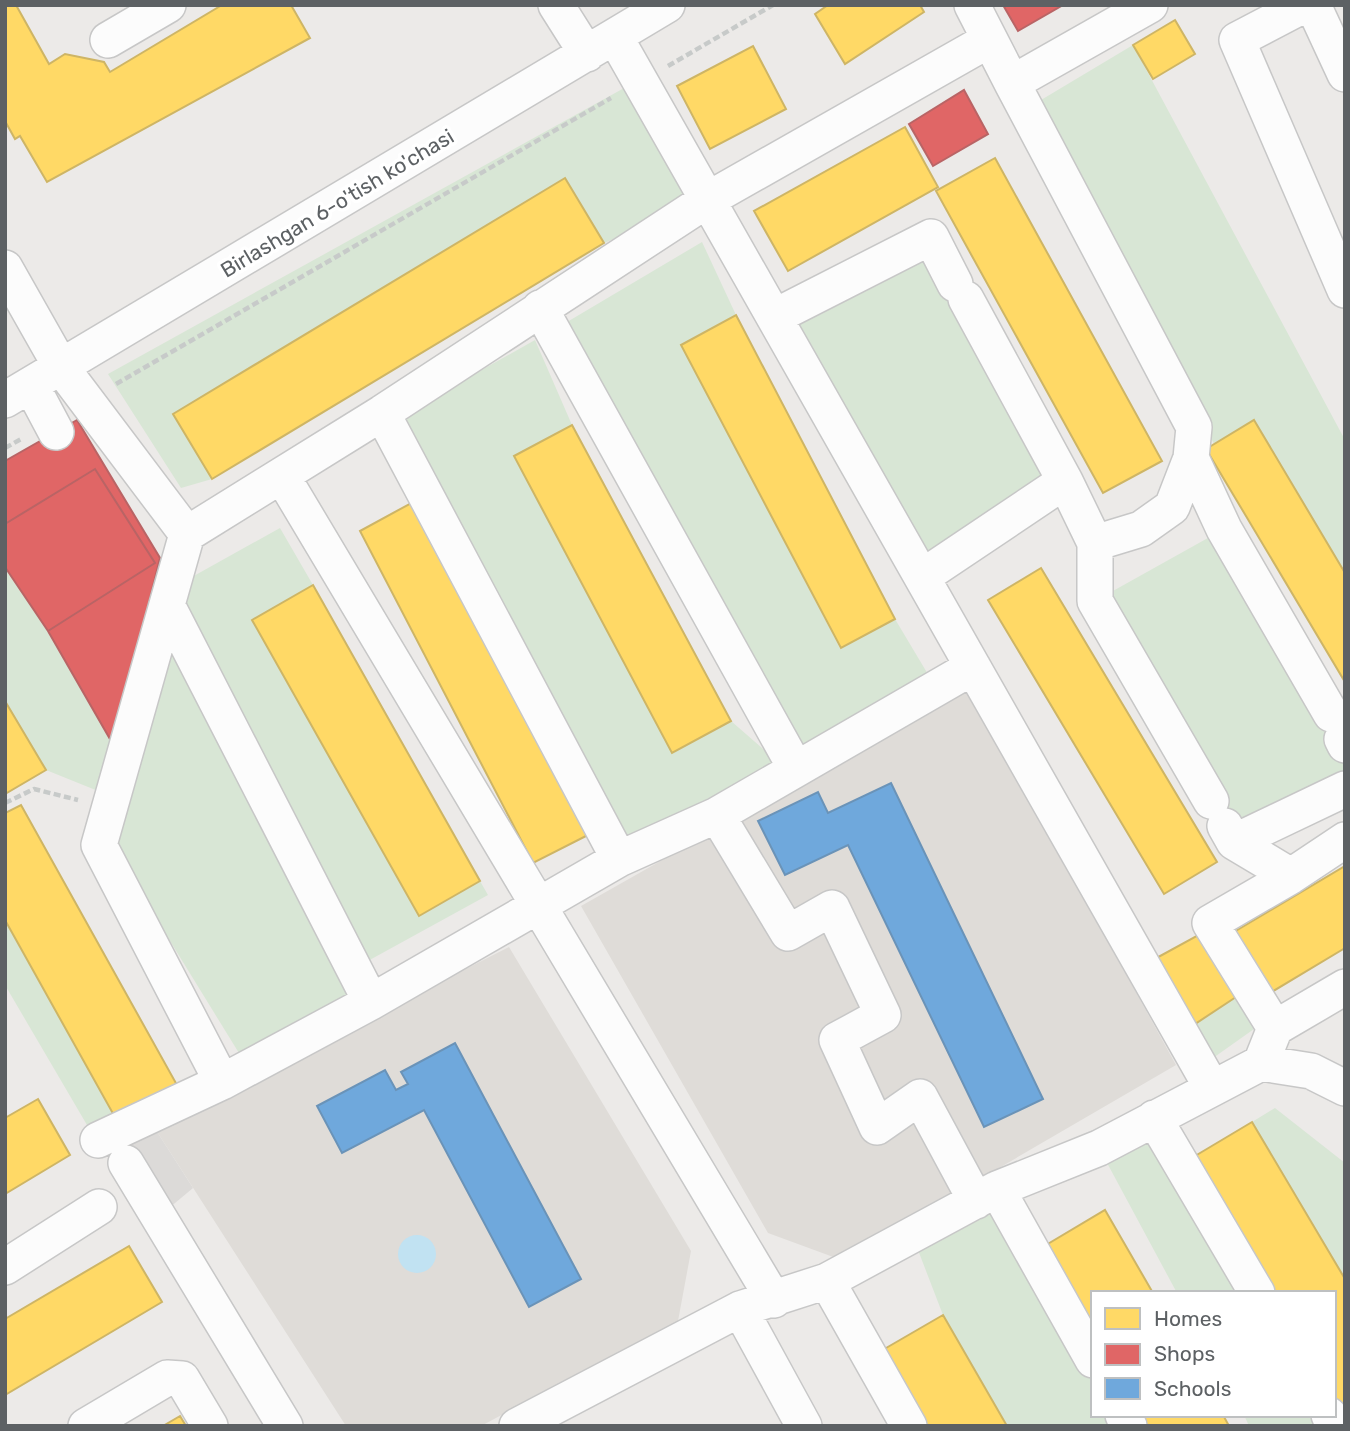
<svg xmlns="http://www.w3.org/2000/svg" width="1350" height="1431" font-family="Rubik,sans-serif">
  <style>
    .industrial { fill: #dcdad8 }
    .education { fill: #dfdcd8 }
    .green { fill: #d8e6d5 }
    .water { fill: #c1e2f2 }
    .homes { fill: #ffd966; stroke: #ceb565; stroke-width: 2 }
    .shops { fill: #e06666; stroke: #b96465; stroke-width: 2 }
    .schools { fill: #6fa8dc; stroke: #6a93b8; stroke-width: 2 }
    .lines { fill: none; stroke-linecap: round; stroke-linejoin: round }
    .minor-casing { stroke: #c7c7c7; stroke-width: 38 }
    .path { stroke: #c7cac9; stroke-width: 4.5; stroke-dasharray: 7 3.5; stroke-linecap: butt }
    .minor { stroke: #fcfcfc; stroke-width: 35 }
    .labels { text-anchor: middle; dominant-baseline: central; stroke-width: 7; stroke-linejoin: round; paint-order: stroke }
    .street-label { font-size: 21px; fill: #5d6164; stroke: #fff }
  </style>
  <rect width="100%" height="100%" fill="#eceae8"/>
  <path class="industrial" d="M154,1127L193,1188L163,1213L124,1142Z"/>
  <path class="education" d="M968,687L1176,1065L968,1186L836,1258L768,1233L581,906Z
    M509,947L691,1251L678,1321L481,1426H346L154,1127Z"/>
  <path class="green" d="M1133,45L1345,440V573L1253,421L1214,444L1036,103Z
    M635,82L707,200L604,243L565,178L173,414L212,479L181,488L108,374Z
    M702,242L736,315L681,345L840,648L895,619L929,676L801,752L562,325Z
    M928,247L1053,492L921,559L795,321Z
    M535,340L572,425L514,456L672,752L731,721L784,767L629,851L400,416Z
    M280,528L313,585L252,620L418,915L480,881L488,895L366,962L174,587Z
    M1224,529L1345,745V789L1234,842L1095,601Z
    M5,567L48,632L114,746L103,793L46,770L5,701Z
    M167,605L362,997L242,1058L135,884L107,847Z
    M5,920L116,1119L104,1154L5,985Z
    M1236,997L1254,1029L1206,1063L1189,1028Z
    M1275,1108L1345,1163V1279L1252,1122Z
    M1154,1118L1257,1293H1177L1099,1148Z
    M997,1189L1093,1360V1415H1123L1129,1426H1007L943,1315L913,1237Z
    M1244,1415H1329L1335,1426H1249Z"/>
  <path class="water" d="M398 1254a19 19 0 1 1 38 0a19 19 0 1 1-38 0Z"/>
  <path class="homes" d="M5,5H16L49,64L65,54L104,62L110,72L222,5H291L310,38L47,182L20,136L15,139L5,121Z
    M828,5H920L924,12L845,64L815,14Z
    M1175,20L1195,54L1153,79L1133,45Z
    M753,46L786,109L710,149L677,86Z
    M905,127L938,187L788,271L754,211Z
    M995,158L1162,461L1103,493L936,191Z
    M565,178L604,243L212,479L173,414Z
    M736,315L895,619L841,648L681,345Z
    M1254,420L1345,573V682L1206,449Z
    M572,425L731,721L672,753L514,456Z
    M415,501L588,835L533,863L360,531Z
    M1041,568L1217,862L1164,894L988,600Z
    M313,585L480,881L419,916L252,620Z
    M5,701L46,770L5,794Z
    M21,805L177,1085L116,1119L5,920V813Z
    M1345,866V948L1270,993L1234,932Z
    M1202,933L1236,997L1189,1028L1151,961Z
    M38,1099L70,1155L5,1194V1118Z
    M1252,1122L1345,1279V1422L1334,1404V1293H1269L1190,1159Z
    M1105,1210L1153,1293H1093V1337L1041,1248Z
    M129,1246L162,1302L5,1395V1319Z
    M943,1315L1007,1426H916L874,1355Z
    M1137,1415H1223L1229,1426H1143Z
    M180,1416L186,1426H163Z"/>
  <path class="shops" d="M1003,5H1063L1018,31Z
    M964,90L988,134L933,166L909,124Z
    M77,420L160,558L114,746L48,631L5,567V461Z
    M95,469L155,563L48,631L5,567V524Z"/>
  <path class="schools" d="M891,783L1043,1099L984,1127L848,845L785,875L758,821L818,792L828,813Z
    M455,1043L581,1279L529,1307L424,1110L342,1153L317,1106L385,1070L396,1090L408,1084L401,1072Z"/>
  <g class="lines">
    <g class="minor-casing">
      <path id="minor" d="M556,5L587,54
        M972,5L1012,83L1150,5
        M1304,5L1237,40L1345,290
        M1313,5L1345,74
        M615,37L1212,1088
        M108,40L168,5
        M1012,83L1194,427L1191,458
        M5,268L61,367L187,534L382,413L707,200L989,40
        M540,308L796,769
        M774,317L931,237L955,284
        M31,385L56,432
        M5,400L667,5
        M382,413L619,859
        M282,476L774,1300
        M1065,481L1095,543V601L1211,801
        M187,534L99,845L222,1082
        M1095,543L1141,529L1172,507L1191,458L1224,529L1331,714
        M922,577L1065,481L966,299
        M167,605L371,1002
        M1342,739L1345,745
        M717,815L788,933L832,908L883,1015L837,1040L877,1127L920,1097L976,1201
        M1225,826L1234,842L1291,876
        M1234,842L1345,789
        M1275,1028L1210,923L1291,876L1345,840
        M1261,1063L1311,1071L1345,1088
        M1154,1118L1257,1293
        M98,1140L222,1082L371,1002L619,859L717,815L973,667
        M126,1163L285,1426
        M997,1189L1093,1360
        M5,1267L99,1207
        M827,1281L909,1426
        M740,1309L804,1426
        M1123,1415L1129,1426
        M1329,1415L1335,1426
        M86,1426L167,1378L182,1379L210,1426
        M517,1426L740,1309L827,1281L997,1189L1099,1148L1261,1063L1275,1028L1345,987"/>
    </g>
    <path class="path" d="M668,66L773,5
      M116,384L611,98
      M5,448L23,438
      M5,803L34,789L78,800"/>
    <use href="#minor" class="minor"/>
  </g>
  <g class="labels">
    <g class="street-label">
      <text transform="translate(337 203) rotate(-31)">Birlashgan 6-o'tish ko'chasi</text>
    </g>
  </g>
  <rect width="1350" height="1431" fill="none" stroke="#5d6164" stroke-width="14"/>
  <rect x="1091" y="1291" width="245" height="126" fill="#ffffff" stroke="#bec0c1" stroke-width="2"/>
  <rect x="1105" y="1308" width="35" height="21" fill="#ffd966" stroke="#bec0c1" stroke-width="2"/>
  <text x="1154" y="1326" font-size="21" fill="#5d6164">Homes</text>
  <rect x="1105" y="1344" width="35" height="21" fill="#e06666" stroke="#bec0c1" stroke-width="2"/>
  <text x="1154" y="1361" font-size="21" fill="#5d6164">Shops</text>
  <rect x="1105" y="1378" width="35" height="21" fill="#6fa8dc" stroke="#bec0c1" stroke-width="2"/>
  <text x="1154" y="1396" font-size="21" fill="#5d6164">Schools</text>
</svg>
